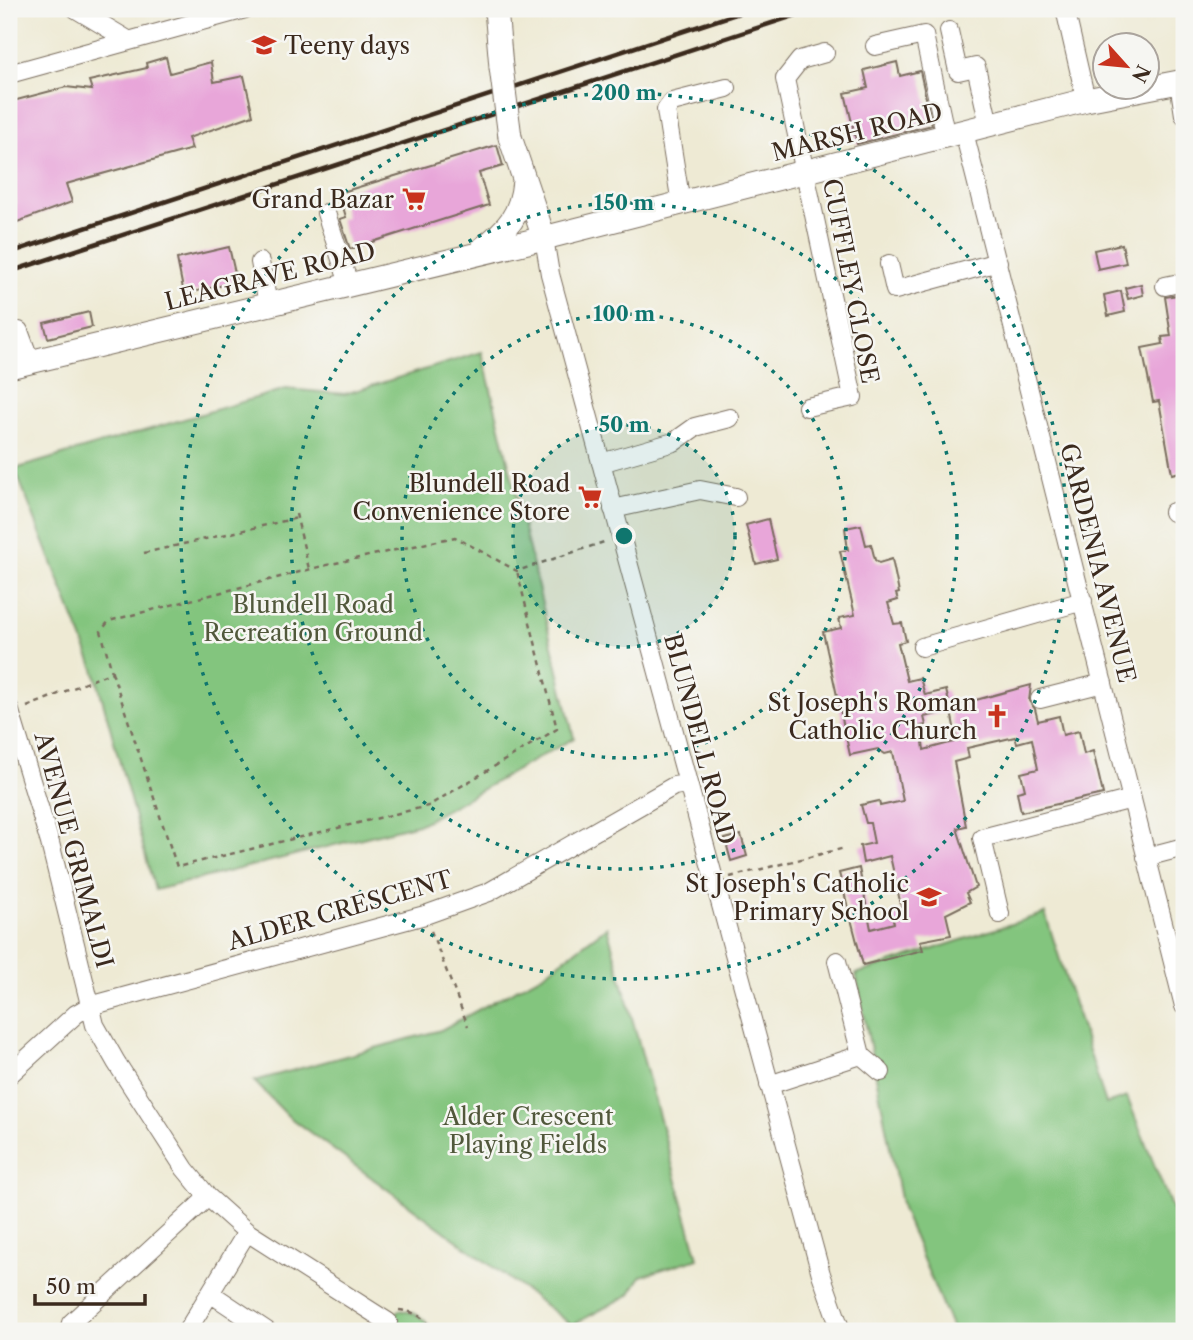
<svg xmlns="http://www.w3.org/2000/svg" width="1193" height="1340" font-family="'Libre Caslon Text',serif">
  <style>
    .green { fill: #83c57e; stroke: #5f784e; stroke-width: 2 }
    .building { fill: #e8a6d9 }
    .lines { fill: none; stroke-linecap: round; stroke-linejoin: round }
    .minor-casing { stroke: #7a6d5e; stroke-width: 20 }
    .major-casing { stroke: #7a6d5e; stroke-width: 25 }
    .path { stroke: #7a6d5e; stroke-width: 2.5; stroke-dasharray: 5 5; stroke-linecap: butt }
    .minor { stroke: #fff; stroke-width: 18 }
    .major { stroke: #fff; stroke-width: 23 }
    .rail { stroke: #3b2a1e; stroke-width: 4.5 }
    .major-bridge-casing { stroke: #7a6d5e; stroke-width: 25; stroke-linecap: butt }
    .major-bridge { stroke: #fff; stroke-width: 23 }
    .ring { fill: none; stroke: #0f766e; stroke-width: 3.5; stroke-dasharray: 3.5 7 }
    .labels { text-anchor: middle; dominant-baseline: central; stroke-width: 5; stroke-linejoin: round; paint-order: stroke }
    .poi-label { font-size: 24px; fill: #3b2a1e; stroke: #f6f6f2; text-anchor: end }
    .street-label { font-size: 24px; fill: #3b2a1e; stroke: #f6f6f2 }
    .park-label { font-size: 24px; fill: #51583b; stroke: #f6f6f2 }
    .centre { fill: #0f766e; stroke: #f6f6f2; stroke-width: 3.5 }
    .ring-label { font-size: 21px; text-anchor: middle; font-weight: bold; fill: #0f766e; stroke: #f6f6f2; stroke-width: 5; stroke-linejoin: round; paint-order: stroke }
  </style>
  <rect width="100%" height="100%" fill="#f6f6f2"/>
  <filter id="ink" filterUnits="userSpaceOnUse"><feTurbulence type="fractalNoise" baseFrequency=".0143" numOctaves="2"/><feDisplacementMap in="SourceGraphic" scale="14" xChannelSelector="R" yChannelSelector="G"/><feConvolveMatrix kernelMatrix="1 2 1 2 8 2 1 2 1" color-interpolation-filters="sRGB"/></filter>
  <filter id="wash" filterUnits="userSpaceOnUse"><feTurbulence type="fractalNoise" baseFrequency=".00686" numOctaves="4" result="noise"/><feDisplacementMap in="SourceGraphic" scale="28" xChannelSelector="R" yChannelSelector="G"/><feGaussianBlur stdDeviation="1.57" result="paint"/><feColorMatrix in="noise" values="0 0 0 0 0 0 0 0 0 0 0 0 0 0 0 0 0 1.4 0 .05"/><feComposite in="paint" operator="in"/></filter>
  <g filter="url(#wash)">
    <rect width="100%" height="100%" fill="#eeead4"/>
    <path class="green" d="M482,352L574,738L422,823L155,890L94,669L15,469L286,389L345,394Z
      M1045,913L1106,1104L1127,1097L1184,1239V1331H953L902,1209L856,974Z
      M607,927L698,1258L641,1276L629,1295L572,1325L289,1117L254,1081L441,1030L544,974Z
      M399,1310C416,1312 424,1317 432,1331H384Z"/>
    <g id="blocks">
      <path class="building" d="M166,57L170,73L211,62L214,82L244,76L253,115L188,138L192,149L66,184L72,202L9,225V207L16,205L9,178V102L66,87L92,90L89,81L147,68L146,63Z
        M897,62L900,76L920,71L932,125L857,144L845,93L868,88L864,70Z
        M497,145L503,166L479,173L489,205L350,249L340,219L346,217L339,193Z
        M1122,244L1126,263L1098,269L1094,250Z
        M229,247L237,282L184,294L177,259Z
        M1141,284L1143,295L1128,299L1125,288Z
        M1121,291L1125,312L1108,316L1104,295Z
        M1184,294V471L1172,474L1159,401L1153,402L1142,348L1163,344L1162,337L1171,336L1165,297Z
        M89,312L92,327L48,338L44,323Z
        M768,519L777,559L756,564L746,525Z
        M861,525L866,545L871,544L875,560L879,563L892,559L899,593L896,594L898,600L888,603L894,624L902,623L906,641L898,643L907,681L920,678L925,695L946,690L951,711L924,717L926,725L921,726L924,750L957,741L950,707L1031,685L1029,701L1035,709L1038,721L1059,716L1063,735L1079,731L1084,754L1093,751L1103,794L1021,812L1017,792L1025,790L1021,773L1038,769L1032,739L1017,743L1015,737L967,748L969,758L954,762L966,826L957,828L976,887L966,893L970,902L946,914L951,935L920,941L923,950L863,965L839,873L859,868L871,929L894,923L892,917L903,915L890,856L863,863L860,846L874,843L870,823H866L861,805L879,801L880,806L903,801L893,752L885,754L878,749L850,755L823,632L841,628L839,618L855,615L840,551L848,550L845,528Z
        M741,835L747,856L731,861L725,839Z"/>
    </g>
  </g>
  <g filter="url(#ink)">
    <use href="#blocks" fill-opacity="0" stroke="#7a6d5e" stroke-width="2"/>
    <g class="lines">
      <g class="minor-casing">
        <path id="minor" d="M76,9L128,40
          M1065,9L1086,100
          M949,31L958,71L976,67L989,125
          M875,46L924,35L946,137
          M9,74L245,9
          M1179,82L1184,115
          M964,132L1184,1006
          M681,204L666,110L672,102L727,88
          M326,213L349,284
          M544,238L550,274L821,1274L841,1331
          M260,262L268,304
          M889,264L895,290L998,262
          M1165,286L1184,282
          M9,335L19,331L30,361
          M807,407L853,397L785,79L800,60L825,53
          M601,463L674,442L695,427L730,418
          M613,509L700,490L736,497
          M1173,512L1184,510
          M922,647L1083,601
          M1040,699L1103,683
          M9,708L50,843L95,1025L116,1062L185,1169L208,1197L247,1232L388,1322
          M1146,857L1184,847
          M1000,914L982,838L1132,799
          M861,1055L881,1072
          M9,1075L76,1014L90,1006L425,915L489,892L674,786L686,784
          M769,1085L861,1055L837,961
          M210,1293L267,1331
          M69,1331L71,1323L208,1197
          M187,1331L247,1232"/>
      </g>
      <g class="major-casing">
        <path id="major" d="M496,9L501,67
          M510,137L544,238
          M482,249C508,229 521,215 524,181
          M9,367L544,238L1086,100L1184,81"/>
      </g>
      <path class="path" d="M296,514L309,569
        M144,553L297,518
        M112,672L177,867L428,806L557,729L517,571
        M27,707L112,672L101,631L109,621L327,565L455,537L517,571L607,541
        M730,877L845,848
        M431,931L468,1026
        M399,1310C416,1312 424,1317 432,1331"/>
      <use href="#minor" class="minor"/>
      <use href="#major" class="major"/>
      <path class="rail" d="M9,253L751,9
        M9,272L815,9"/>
      <g class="major-bridge-casing">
        <path id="major-bridge" d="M501,67L510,137"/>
      </g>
      <use href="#major-bridge" class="major-bridge"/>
    </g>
  </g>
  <circle cx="624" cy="536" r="111" fill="#0f766e" fill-opacity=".12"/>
  <g class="ring">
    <circle cx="624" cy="536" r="111"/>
    <circle cx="624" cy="536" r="222"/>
    <circle cx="624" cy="536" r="333"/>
    <circle cx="624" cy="536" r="443"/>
  </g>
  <defs>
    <g id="school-bare" transform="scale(1.89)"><path d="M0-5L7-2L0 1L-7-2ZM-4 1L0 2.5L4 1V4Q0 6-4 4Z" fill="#c8321e" stroke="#f6f6f2" stroke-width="2.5" paint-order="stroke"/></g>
    <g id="supermarket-bare" transform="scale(1.89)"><path d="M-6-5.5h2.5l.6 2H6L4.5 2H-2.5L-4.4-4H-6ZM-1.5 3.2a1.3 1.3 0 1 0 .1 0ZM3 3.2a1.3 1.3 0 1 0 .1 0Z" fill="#c8321e" stroke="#f6f6f2" stroke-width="2.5" paint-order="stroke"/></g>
    <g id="church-bare" transform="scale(1.89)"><path d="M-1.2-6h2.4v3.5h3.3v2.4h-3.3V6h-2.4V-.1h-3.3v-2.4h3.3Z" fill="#c8321e" stroke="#f6f6f2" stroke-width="2.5" paint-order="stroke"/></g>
  </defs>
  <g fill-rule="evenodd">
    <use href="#school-bare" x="264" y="45"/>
    <use href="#supermarket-bare" x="414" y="199"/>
    <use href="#supermarket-bare" x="590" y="497"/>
    <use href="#church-bare" x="997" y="716"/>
    <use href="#school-bare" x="929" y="897"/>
  </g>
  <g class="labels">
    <g class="poi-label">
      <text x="284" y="45" text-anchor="start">Teeny days</text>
      <text x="394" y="199">Grand Bazar</text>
      <text x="570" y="483">Blundell Road<tspan x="570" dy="28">Convenience Store</tspan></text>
      <text x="977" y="702">St Joseph's Roman<tspan x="977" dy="28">Catholic Church</tspan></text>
      <text x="909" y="883">St Joseph's Catholic<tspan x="909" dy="28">Primary School</tspan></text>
    </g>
    <g class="street-label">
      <text transform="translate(857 132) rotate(-14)">MARSH ROAD</text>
      <text transform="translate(270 276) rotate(-14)">LEAGRAVE ROAD</text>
      <text transform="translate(851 281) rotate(79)">CUFFLEY CLOSE</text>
      <text transform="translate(1098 563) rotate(76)">GARDENIA AVENUE</text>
      <text transform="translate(700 739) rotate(75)">BLUNDELL ROAD</text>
      <text transform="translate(74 850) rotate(75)">AVENUE GRIMALDI</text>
      <text transform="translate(340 910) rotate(-16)">ALDER CRESCENT</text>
    </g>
    <g class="park-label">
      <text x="313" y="604">Blundell Road<tspan x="313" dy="28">Recreation Ground</tspan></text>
      <text x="528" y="1116">Alder Crescent<tspan x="528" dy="28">Playing Fields</tspan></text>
    </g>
  </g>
  <circle cx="624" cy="536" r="10" class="centre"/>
  <g class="ring-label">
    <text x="624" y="100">200 m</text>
    <text x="624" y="210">150 m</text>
    <text x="624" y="321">100 m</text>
    <text x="624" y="432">50 m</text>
  </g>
  <rect width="1193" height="1340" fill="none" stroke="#f6f6f2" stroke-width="35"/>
  <g transform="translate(1126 66) rotate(117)"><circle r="33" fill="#f6f6f2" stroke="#aba49d" stroke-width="2"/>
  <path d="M0-5L12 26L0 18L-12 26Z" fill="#c8321e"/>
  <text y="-10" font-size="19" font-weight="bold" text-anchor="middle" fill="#3b2a1e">N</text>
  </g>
  <path d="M35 1294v10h110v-10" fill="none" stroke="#3b2a1e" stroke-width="3.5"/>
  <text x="46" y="1294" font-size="21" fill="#3b2a1e" stroke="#f6f6f2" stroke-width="5" paint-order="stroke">50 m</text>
</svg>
